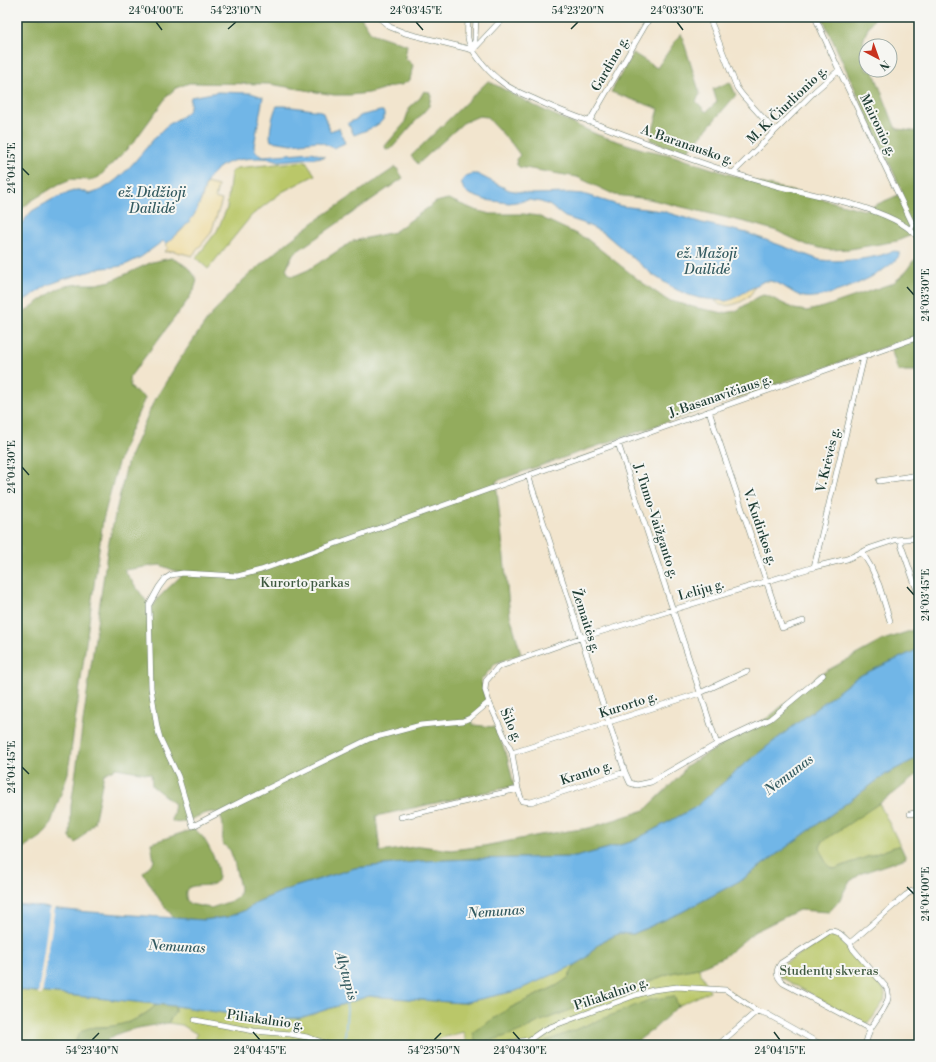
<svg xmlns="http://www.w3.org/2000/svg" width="936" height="1062" font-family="'Libre Bodoni',serif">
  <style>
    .green { fill: #bac769; stroke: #6c824e }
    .forest { fill: #93ac5d; stroke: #597448; fill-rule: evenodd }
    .sand { fill: #eeda9e; stroke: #868c69 }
    .water { fill: #71b6e7; stroke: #487a8e }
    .pier { fill: #f2e5ce }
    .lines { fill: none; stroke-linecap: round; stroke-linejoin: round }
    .stream { stroke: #71b6e7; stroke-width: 1.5 }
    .street-casing { stroke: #69786a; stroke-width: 6 }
    .street { stroke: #fff; stroke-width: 5 }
    .ticks { fill: none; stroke: #1f3d34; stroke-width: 1.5 }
    .labels { text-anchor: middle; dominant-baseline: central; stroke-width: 4; stroke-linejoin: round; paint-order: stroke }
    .street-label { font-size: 13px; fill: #1f3d34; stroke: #f6f6f2 }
    .park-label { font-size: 13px; fill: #3e593f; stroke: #f6f6f2 }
    .water-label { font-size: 14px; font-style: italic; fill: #345b61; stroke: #f6f6f2 }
    .neatline { fill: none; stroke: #1f3d34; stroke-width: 1.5 }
    .ticks-label { font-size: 10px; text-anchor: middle; fill: #1f3d34 }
  </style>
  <rect width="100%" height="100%" fill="#f6f6f2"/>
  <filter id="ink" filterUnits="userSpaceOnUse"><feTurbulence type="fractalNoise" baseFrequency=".025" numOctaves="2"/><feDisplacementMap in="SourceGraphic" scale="8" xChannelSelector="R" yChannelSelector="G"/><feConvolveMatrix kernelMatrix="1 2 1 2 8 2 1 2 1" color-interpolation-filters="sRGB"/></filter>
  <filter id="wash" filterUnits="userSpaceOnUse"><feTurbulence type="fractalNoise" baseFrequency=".012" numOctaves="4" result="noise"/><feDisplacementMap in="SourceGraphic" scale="16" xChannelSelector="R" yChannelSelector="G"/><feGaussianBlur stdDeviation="0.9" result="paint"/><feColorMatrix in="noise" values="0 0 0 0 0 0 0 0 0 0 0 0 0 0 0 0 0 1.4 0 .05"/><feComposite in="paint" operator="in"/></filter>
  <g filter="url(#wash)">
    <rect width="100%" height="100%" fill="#f2e5ce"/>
    <path class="green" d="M306,161L315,175L282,192L252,215L208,269L196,258L217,231L227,208L231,172L237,168Z
      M879,803L900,845L834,869C824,864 823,856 820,847L823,841Z
      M834,935L838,937L883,988L885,994L884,1001L871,1020L867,1023H862L779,976L778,972L781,966L828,936Z
      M575,965L569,978L556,986L510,1008L527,1028L538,1022L671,973L698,968L710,991L678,1006L674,996L537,1045H467L463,1032L435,1040V1045H321L312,1042L311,1045H194L197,1034L182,1025L168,1023L175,1012V1006L266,1019L300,1018L369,996L462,1003L516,991Z
      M17,990L157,1004C146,1015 131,1023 115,1026C105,1027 93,1026 84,1030L76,1040L75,1045H17Z"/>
    <path class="forest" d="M17,17H361L371,33L407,45L405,58L413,65L410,80L401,85L393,86L369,93L350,95H334L270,84L189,83L176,88L168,95L133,143L99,177L91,180L71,179L59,184L31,201L17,213Z
      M822,17H875L868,28L864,38L863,45L866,52V70H873L895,127L898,129L919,132V232L897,241L850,249L829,250L807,245L777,231L753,224L649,199L615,195L577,177L519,167L517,165L516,159L520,155L512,144L487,117L479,116L463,123L418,164L411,156L488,81L537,107L598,135L642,149L671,155L734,176L864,210L903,193Z
      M681,33L700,94L696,101L706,112L717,102L713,89L730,82L736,95L685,154L650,140L659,109L611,92L633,53L657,68Z
      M424,91L429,92L431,96L429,106L391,149L386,150L385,146L404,124L410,107L420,98Z
      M396,167L403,178L293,254L286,269L289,275L294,276L308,270L353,241L394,232L436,202L448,199L475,210L490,214H524L538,216L587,239L640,281L667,300L697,308L724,313L736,311L758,297L763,295L768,296L794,309L807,311L824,307L893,283L904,274L913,261L919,258V371H898L890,345L496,481L510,615L521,654L496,663L481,680L486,702L472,718L473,725L495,727L507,756L514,786L376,816L380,852L421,846L451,850L484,846L540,835L589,828L645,810L681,775L686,766L769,717L819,675L883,640L919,628V649L857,677L742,766L696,807L631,842L576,857L472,859L424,861L355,868L288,889L257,902L246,910L228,917L203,920L174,918L161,902L143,873L154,861L151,843L194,829C197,831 199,833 201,835C208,843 225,875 215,883C208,889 183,880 186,896C186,899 187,901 190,904L211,908L234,900L239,895L240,888L234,861L230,850L222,843C230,782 188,832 172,821L175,804L152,786L151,774L116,768L104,774L94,823L76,843L70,838L71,806L108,546L127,464L153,403L180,359L207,320L242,281L279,249L318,219ZM160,565L183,574L160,596L153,606L149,605L124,570Z
      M171,258C183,263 191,268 197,280L194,290L185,304L129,378L131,388L145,398L129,434L118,463L103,520L68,773L50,826L41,837L24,848L17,851V317L54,291L64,286L81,284H97L111,281L152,262Z
      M919,757V773L893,794L823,841L820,847C823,856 824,864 834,869L900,845L906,858L862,873L849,882L839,901L829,912L799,910L754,932L725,956L698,968L671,973L538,1022C520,1033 501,1038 480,1043L475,1040L473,1032L510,1008L556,986L568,978L575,965L585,959L598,944L620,933L633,934L682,912L743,879L886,774Z
      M674,996L678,1006L655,1028L632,1045H537L649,1000Z
      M157,1004L175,1006V1012L168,1023C152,1026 117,1029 107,1041V1045H75C76,1040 77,1035 82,1031C88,1027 98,1027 106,1027C125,1025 144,1018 157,1004Z"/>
    <path class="sand" d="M206,183L218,186L215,198L222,200L211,233L192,256L174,251L164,252L168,248L166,244L182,230L202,199Z
      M755,286C752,299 733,308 720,305C718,304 717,302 715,301L718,300L726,301Z"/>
    <path class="water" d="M218,92L251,93L263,97L254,146C255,152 258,154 264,156L312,152L325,157L279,161C269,156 237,158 227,163C220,166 210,174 207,181C202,192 201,204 194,215C186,227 176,235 166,244L163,241L141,257L125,265L116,267L102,268L64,279L48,285L17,305V229L32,211L53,199L76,190H79L90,194C122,185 141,151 163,129C170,122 181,119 188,111C192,107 189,102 191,97Z
      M277,106H285L321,111L323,113L330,131L339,128L345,143L334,148L318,141L292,144L271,141C268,135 273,112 277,106Z
      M380,111H383C390,124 363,131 354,135L348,123L359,118V116Z
      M472,174H477L509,190L531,194L570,193L583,194L621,206L662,211L702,223L747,233L820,260C839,262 859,260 878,256C884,255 893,249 899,252V256C887,274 825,301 804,297C790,294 780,279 764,281L733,299L726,301L699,298L689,295L677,290L653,275L604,233L583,223L565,217L549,205L541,202L529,200L509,203L485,200L469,194L464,190L461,182L466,176Z
      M919,649V757L886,774L743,879L682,912L633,934L619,933L598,944L585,959L575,965L516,991L462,1003L369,996L300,1018L266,1019L175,1006L17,990V904L76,911L203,920L228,917L246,910L257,902L288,889L355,868L424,861L472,859L576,857L631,842L696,807L742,766L857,677Z"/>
    <path class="pier" d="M50,906L55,907L42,995L38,994Z"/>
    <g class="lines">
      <path class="stream" d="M345,1038L347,1009L346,1002"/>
    </g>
  </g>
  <g filter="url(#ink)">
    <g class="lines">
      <g class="street-casing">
        <path id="street" d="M378,17L390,27L405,33L473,50
          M468,17C468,24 467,31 468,38C469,50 489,72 498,79C508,88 520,93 532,98C551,107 571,115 591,122C652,145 713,169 777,186C812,195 899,209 919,239
          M709,17L737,88L743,96L775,131
          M815,17L839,70L913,225L910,230
          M473,49L475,40L476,17
          M473,50L504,17
          M589,122L650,17
          M733,173L815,91L839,70
          M709,411L782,628L803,621
          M618,443L717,744
          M528,475L625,772
          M879,481L919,475
          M901,540V545L919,596
          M862,552L871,567L879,585L890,621
          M814,567L864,357
          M489,702L470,718L463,721L421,725L369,739L240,802L193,826L178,776L160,738L157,727L151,688L149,605L159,587L165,579L171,575L183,573L238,576L261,570L919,337
          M512,753L700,693L747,671
          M518,789L512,753L489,702L485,690L486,681L498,667L580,638L814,567L847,559L871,548L895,540L919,538
          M910,814L919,812
          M401,817L518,789L522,801L531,802L625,772L630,783L637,785L651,782L717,744L770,719L823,675
          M850,943C844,938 839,930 830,931L781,963C775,971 776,976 783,983L870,1029
          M195,1020L254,1031L290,1034L307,1037L331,1045
          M493,1045L529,1040L542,1031L550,1027L636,995L653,990L677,987L726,990L757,1011L767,1014L822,1045
          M718,1045L757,1011
          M865,1045C867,1040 868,1034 870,1030C876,1017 895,1001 886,987L853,949L850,943L906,895L912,891L919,890"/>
      </g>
      <use href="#street" class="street"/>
    </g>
  </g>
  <path class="ticks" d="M156,22L162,30M416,22L423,30M677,22L683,30M228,29L236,22M571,29L578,22M22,168L29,175M907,287L914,295M22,467L29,475M907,587L914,595M22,767L29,774M907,887L914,894M253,1032L260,1040M513,1032L520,1040M774,1032L780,1040M92,1040L99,1033M434,1040L441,1033"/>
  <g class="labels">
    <g class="street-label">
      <text transform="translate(610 64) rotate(-60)">Gardino g.</text>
      <text transform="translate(787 105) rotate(-44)">M. K. Čiurlionio g.</text>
      <text transform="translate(878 125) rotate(64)">Maironio g.</text>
      <text transform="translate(687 145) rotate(19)">A. Baranausko g.</text>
      <text transform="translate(720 396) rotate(-19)">J. Basanavičiaus g.</text>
      <text transform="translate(828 460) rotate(-77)">V. Krėvės g.</text>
      <text transform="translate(656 521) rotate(72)">J. Tumo-Vaižganto g.</text>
      <text transform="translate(760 527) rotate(71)">V. Kudirkos g.</text>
      <text transform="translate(701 590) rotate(-16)">Lelijų g.</text>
      <text transform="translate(586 621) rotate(72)">Žemaitės g.</text>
      <text transform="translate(628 705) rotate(-18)">Kurorto g.</text>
      <text transform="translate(511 725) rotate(65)">Šilo g.</text>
      <text transform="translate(586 773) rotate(-18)">Kranto g.</text>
      <text transform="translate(611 994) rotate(-19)">Piliakalnio g.</text>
      <text transform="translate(265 1020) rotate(8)">Piliakalnio g.</text>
    </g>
    <g class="park-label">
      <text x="305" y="583">Kurorto parkas</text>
      <text x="829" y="971">Studentų skveras</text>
    </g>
    <g class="water-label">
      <text x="152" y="193">ež. Didžioji<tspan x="152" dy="16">Dailidė</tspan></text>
      <text x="707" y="254">ež. Mažoji<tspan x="707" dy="16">Dailidė</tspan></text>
      <text transform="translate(789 775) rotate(-37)">Nemunas</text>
      <text transform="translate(496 912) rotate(-4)">Nemunas</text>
      <text transform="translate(177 947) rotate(3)">Nemunas</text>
      <text transform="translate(346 976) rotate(74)">Alytupis</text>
    </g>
  </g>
  <rect width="936" height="1062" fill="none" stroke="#f6f6f2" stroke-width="44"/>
  <g transform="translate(878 58) rotate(139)"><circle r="19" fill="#f6f6f2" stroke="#a0aca6"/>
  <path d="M0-3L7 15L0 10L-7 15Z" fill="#c8321e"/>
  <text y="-6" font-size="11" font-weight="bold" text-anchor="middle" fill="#1f3d34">N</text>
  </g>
  <rect x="22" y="22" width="892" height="1018" class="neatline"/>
  <g class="ticks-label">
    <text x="156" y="14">24°04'00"E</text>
    <text x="236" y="14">54°23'10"N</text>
    <text x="416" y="14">24°03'45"E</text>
    <text x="578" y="14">54°23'20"N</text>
    <text x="677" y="14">24°03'30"E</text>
    <text transform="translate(11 168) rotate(-90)" y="4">24°04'15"E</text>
    <text transform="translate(925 295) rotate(-90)" y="4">24°03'30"E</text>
    <text transform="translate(11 467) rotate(-90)" y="4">24°04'30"E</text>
    <text transform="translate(925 595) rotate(-90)" y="4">24°03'45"E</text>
    <text transform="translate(11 767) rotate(-90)" y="4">24°04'45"E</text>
    <text transform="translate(925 894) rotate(-90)" y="4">24°04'00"E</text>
    <text x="92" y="1054">54°23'40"N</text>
    <text x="260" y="1054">24°04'45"E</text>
    <text x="434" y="1054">54°23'50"N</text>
    <text x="520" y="1054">24°04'30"E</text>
    <text x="780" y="1054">24°04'15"E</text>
  </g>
</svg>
